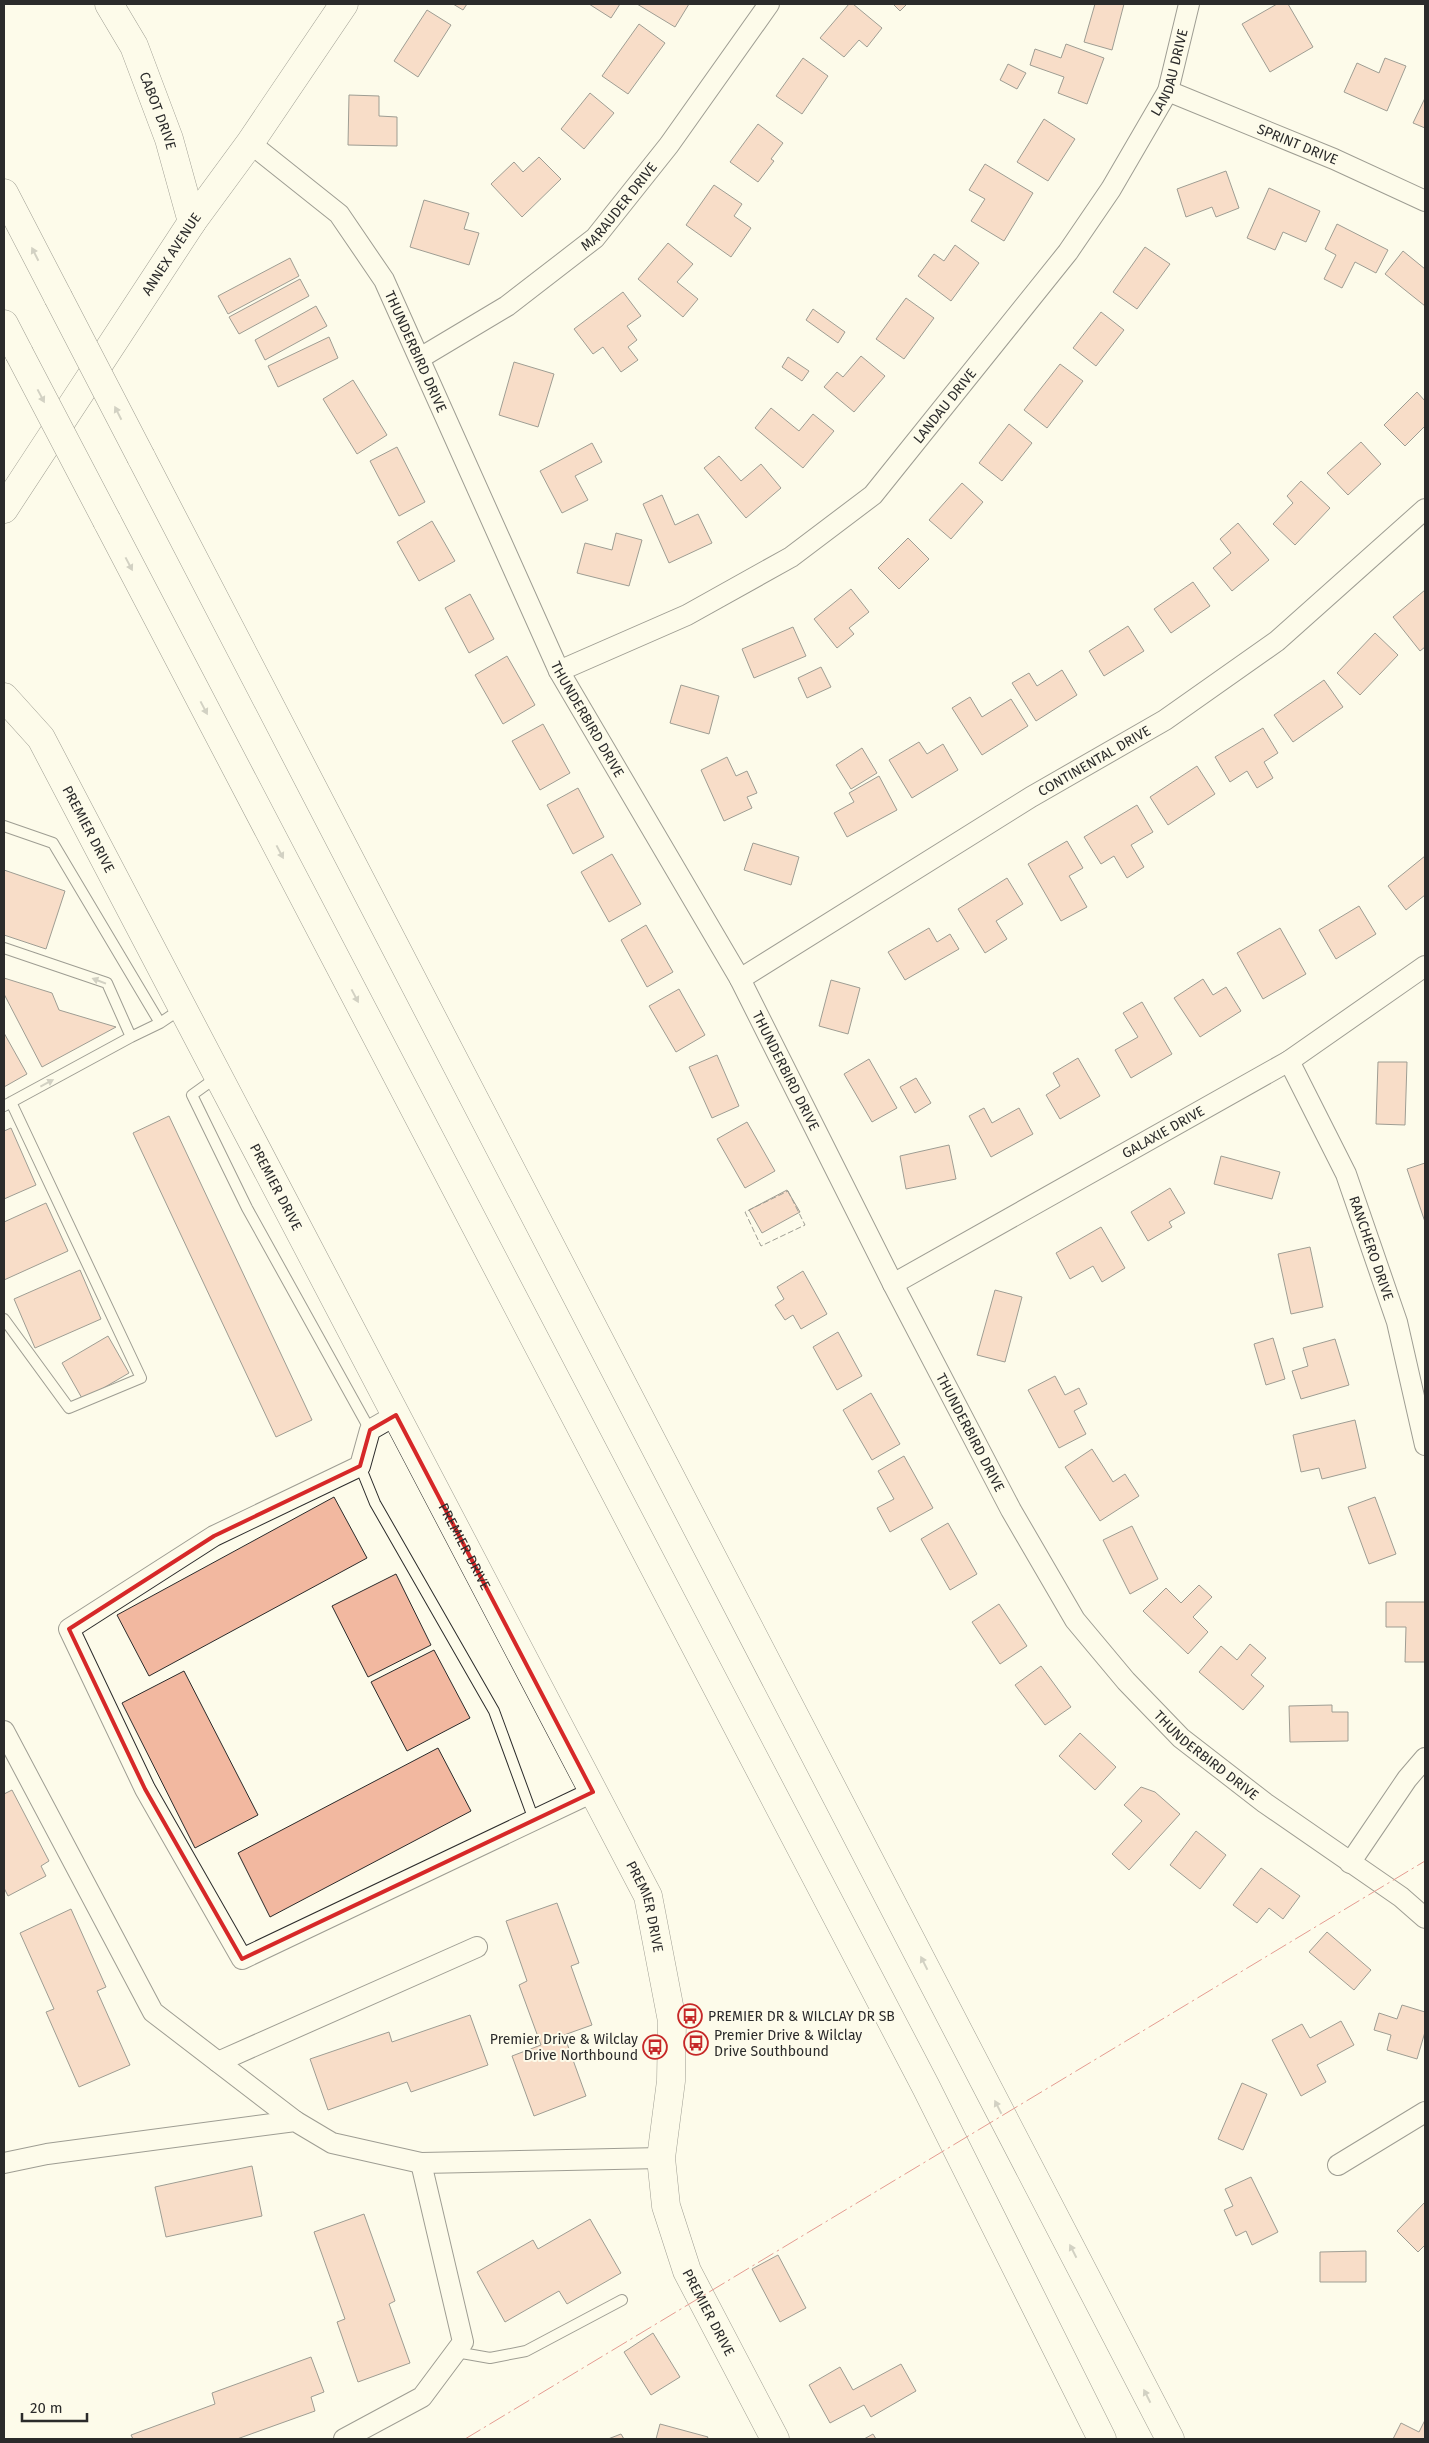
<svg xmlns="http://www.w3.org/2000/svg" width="1429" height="2443" font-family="'Fira Sans',sans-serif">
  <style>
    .building { fill: #f2b8a0; stroke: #2b2b2b }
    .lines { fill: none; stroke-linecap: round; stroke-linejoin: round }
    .lane-casing { stroke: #2b2b2b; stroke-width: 12 }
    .street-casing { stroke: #2b2b2b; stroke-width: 22 }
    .secondary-casing { stroke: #2b2b2b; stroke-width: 29 }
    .highway-casing { stroke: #2b2b2b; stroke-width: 29 }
    .lane { stroke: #fdfbea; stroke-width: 10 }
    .street { stroke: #fdfbea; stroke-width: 20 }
    .secondary { stroke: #fdfbea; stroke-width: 28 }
    .highway { stroke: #fdfbea; stroke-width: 28 }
    .highway-bridge-casing { stroke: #2b2b2b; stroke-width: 29; stroke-linecap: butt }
    .highway-bridge { stroke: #fdfbea; stroke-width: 28 }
    .fence { stroke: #2b2b2b; stroke-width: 1; stroke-dasharray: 6 2.5; stroke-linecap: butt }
    .power { stroke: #c62828; stroke-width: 1; stroke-dasharray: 18 4 2.5 4; stroke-linecap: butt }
    .oneway { fill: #9e9d94 }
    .marked { fill: none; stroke: #d62828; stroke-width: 4; stroke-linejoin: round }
    .labels { text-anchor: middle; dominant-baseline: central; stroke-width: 4; stroke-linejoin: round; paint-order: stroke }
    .street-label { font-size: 14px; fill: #2b2b2b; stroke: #fdfbea }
    .poi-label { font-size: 14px; fill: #2b2b2b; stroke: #fdfbea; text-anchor: start }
  </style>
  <rect width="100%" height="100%" fill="#fdfbea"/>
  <path class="building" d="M453,4H467L463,10Z
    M589,4H620L611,18Z
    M637,4H689L675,27Z
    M849,4H853L882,28L867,47L859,40L844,57L820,38Z
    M893,4H907L900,11Z
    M1095,4H1124L1112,50L1084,42Z
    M1277,4H1288L1313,47L1270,72L1242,24Z
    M427,10L451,25L418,77L394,61Z
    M639,24L665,43L628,94L602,76Z
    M1066,44L1104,58L1087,104L1058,93L1064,77L1030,65L1035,49L1061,58Z
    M803,58L828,76L802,114L776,96Z
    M1385,58L1406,66L1387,111L1344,92L1357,63L1379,73Z
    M1008,64L1026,73L1017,89L1000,80Z
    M590,93L614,113L584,149L561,129Z
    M349,95L379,96V116L397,117V146L348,145Z
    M1425,98V128L1413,123Z
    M1044,119L1075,139L1048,181L1017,162Z
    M758,124L783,143L771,159L774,161L758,182L730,162Z
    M539,157L561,179L522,217L491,184L514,162L523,172Z
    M985,164L1033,193L1004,241L971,221L985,199L969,190Z
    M1226,171L1239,208L1216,217L1212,207L1186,217L1177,189Z
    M714,185L742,204L734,216L751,228L731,257L686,225Z
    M1269,188L1320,211L1306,242L1283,232L1275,250L1247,238Z
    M424,200L469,213L464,229L479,233L469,265L410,247Z
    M1337,224L1388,250L1376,273L1355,262L1342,288L1324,279L1336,255L1325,249Z
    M668,243L693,264L677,282L698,299L683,317L638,279Z
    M955,245L979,263L951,301L918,276L934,254L944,261Z
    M1145,247L1170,264L1137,309L1113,292Z
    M1403,251L1425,269V306L1385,274Z
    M290,258L299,276L228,314L218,296Z
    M300,279L309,296L239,334L229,317Z
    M623,292L641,316L627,326L637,340L628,347L638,360L621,372L603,347L593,354L574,329Z
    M906,298L934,318L904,359L876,339Z
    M316,306L327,326L265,360L255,340Z
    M813,309L845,332L838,343L806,320Z
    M1101,312L1124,330L1096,366L1073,348Z
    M329,337L338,358L278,387L268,366Z
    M861,356L885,376L854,412L824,387L837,372L843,377Z
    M788,357L809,371L802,381L782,367Z
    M514,362L554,374L538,427L499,415Z
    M1060,364L1083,381L1047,428L1024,410Z
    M353,380L387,435L357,454L323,399Z
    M1417,392L1425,401V426L1405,446L1384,425Z
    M771,408L799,431L813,414L834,431L803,468L755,428Z
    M1009,424L1032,443L1002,481L979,463Z
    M1361,442L1381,464L1348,495L1327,473Z
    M592,443L602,462L575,476L588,500L562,513L540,471Z
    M397,447L425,502L399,516L370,461Z
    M719,456L741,481L761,464L781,488L746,518L704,468Z
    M1301,481L1330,508L1295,545L1273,524L1293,503L1287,496Z
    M962,483L983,502L951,539L929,520Z
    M662,495L675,525L698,514L712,543L669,563L643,504Z
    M432,521L455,561L419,581L397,542Z
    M1238,523L1269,560L1232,591L1213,568L1231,553L1220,539Z
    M616,533L642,540L629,586L577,573L585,543L612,550Z
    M908,538L929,559L899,589L878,568Z
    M1193,582L1210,606L1171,633L1154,609Z
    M851,589L869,612L849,628L854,634L837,648L814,619Z
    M1425,590V647L1420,651L1393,617Z
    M470,594L494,639L469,653L445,608Z
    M1128,626L1144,651L1104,676L1089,651Z
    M793,627L806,656L754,678L742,649Z
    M1375,633L1398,655L1360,695L1337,673Z
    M507,656L535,705L503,724L475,675Z
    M821,667L831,687L807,698L798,678Z
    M1062,670L1077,695L1036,721L1012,683L1029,673L1037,686Z
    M1324,680L1343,707L1293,742L1274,715Z
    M681,685L719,696L709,734L670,723Z
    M970,697L982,717L1011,699L1028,726L982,755L952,708Z
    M543,724L570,773L540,790L512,741Z
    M1263,728L1278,753L1264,762L1273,778L1257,788L1247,771L1230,782L1215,757Z
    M919,742L927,754L943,744L958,770L912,798L889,760Z
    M862,748L877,773L851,789L836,765Z
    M727,757L736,776L747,771L757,793L747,797L752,808L724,821L701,770Z
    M1197,766L1215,794L1168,825L1150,797Z
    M879,776L897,810L847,837L834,813L854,802L849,793Z
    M578,788L604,837L573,854L547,805Z
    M1137,805L1153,832L1131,845L1144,867L1127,878L1114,856L1101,864L1084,837Z
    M1067,841L1083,868L1069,876L1087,907L1061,921L1028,864Z
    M753,843L799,857L791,885L744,870Z
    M612,854L641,904L609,922L581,872Z
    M1425,856V895L1406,910L1388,886Z
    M4,870L65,891L46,949L4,935Z
    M1007,878L1023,904L996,921L1007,939L985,953L958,909Z
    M1359,906L1376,934L1336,959L1319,930Z
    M646,925L673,972L647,987L621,940Z
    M929,928L937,942L950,934L959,949L905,980L888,952Z
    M1280,928L1306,974L1263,999L1237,953Z
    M4,978L52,993L59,1010L116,1027L42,1067L4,994Z
    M1203,979L1213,995L1226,987L1241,1011L1200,1037L1174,998Z
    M831,980L860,988L848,1034L819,1026Z
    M679,989L705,1035L676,1052L649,1006Z
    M1142,1002L1172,1054L1131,1078L1115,1050L1138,1037L1123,1013Z
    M4,1033L27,1074L4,1087Z
    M717,1055L739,1106L712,1118L689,1067Z
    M1078,1058L1100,1096L1060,1119L1046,1095L1060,1086L1053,1073Z
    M869,1059L897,1108L872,1122L844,1074Z
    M1378,1062H1407L1405,1125L1376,1124Z
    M916,1078L931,1103L915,1113L900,1087Z
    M984,1108L992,1123L1019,1108L1033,1134L991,1157L969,1116Z
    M169,1116L312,1420L276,1437L133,1133Z
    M747,1122L775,1171L745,1188L717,1139Z
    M11,1128L36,1185L4,1199V1131Z
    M949,1145L956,1179L906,1189L900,1156Z
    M1221,1156L1280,1172L1272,1199L1214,1184Z
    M1425,1163V1222L1407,1169Z
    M1170,1188L1185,1213L1169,1222L1172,1227L1148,1241L1131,1212Z
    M787,1190L800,1212L762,1233L749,1210Z
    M46,1203L68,1251L4,1280V1222Z
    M1101,1227L1125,1268L1102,1282L1093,1266L1070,1279L1056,1253Z
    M1310,1247L1323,1307L1291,1314L1278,1254Z
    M80,1270L101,1319L35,1348L14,1299Z
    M803,1271L827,1314L801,1329L793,1315L785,1320L775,1305L784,1299L777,1287Z
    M995,1290L1022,1297L1005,1362L977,1355Z
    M838,1332L862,1376L837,1390L813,1347Z
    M108,1336L129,1373L83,1400L62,1363Z
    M1273,1338L1285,1379L1266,1385L1254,1344Z
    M1335,1339L1349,1385L1301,1399L1292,1371L1308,1366L1303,1348Z
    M1055,1376L1065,1395L1079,1388L1087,1404L1074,1411L1086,1434L1059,1448L1028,1390Z
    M871,1393L900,1444L872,1460L843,1410Z
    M1355,1420L1366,1468L1322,1479L1319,1468L1301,1472L1293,1435Z
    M1092,1449L1113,1482L1125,1474L1139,1496L1100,1521L1065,1467Z
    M904,1456L933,1508L890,1532L877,1508L894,1499L878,1471Z
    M334,1497L367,1558L149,1676L117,1615Z
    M1375,1497L1396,1554L1369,1564L1348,1507Z
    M948,1523L977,1574L950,1590L921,1539Z
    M1132,1526L1158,1579L1130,1594L1103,1540Z
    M396,1574L431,1645L368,1677L332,1606Z
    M1199,1585L1212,1597L1193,1617L1208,1632L1188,1654L1143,1611L1166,1588L1181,1603Z
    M1386,1602H1425V1662H1405L1406,1627H1386Z
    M999,1604L1027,1646L1000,1664L972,1622Z
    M1250,1644L1266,1658L1251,1675L1264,1686L1243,1710L1199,1672L1221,1646L1237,1660Z
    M434,1650L470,1718L407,1751L371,1682Z
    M1041,1666L1071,1707L1045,1725L1015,1685Z
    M184,1671L258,1815L195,1848L122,1703Z
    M1332,1705V1712H1348V1741L1290,1742L1289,1706Z
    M1080,1733L1116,1767L1095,1790L1059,1756Z
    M438,1748L471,1811L270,1917L238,1853Z
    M1141,1787L1155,1792L1180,1814L1129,1870L1112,1854L1142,1821L1124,1805Z
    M12,1790L49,1861L41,1866L46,1876L8,1896L4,1888V1794Z
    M1196,1831L1226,1855L1200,1889L1170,1865Z
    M1261,1868L1300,1896L1283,1919L1269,1908L1257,1923L1233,1905Z
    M557,1903L579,1963L571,1966L592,2025L564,2035L586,2096L534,2116L512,2056L541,2045L519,1985L527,1981L506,1921Z
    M71,1909L106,1987L97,1991L130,2065L79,2087L46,2012L54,2009L20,1933Z
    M1327,1932L1371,1970L1354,1990L1309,1952Z
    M1402,2005L1425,2012V2032L1417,2059L1387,2050L1391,2035L1374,2030L1379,2013L1397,2019Z
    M470,2015L488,2065L411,2092L407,2082L328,2110L310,2059L389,2032L392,2042Z
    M1341,2021L1354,2045L1317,2065L1326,2082L1301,2096L1272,2040L1302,2024L1310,2038Z
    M1242,2083L1267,2094L1243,2150L1218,2139Z
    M252,2166L262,2216L166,2237L155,2187Z
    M1251,2177L1278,2232L1252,2245L1246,2231L1236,2236L1224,2210L1233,2206L1225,2189Z
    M1425,2202V2245L1418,2252L1397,2231Z
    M364,2214L395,2301L389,2304L410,2363L358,2382L337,2322L345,2319L314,2232Z
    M590,2219L621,2273L567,2304L559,2291L505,2322L477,2272L533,2240L538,2249Z
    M1366,2251V2282H1320V2252Z
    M778,2255L806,2308L780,2322L752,2269Z
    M653,2333L680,2377L651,2395L624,2352Z
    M311,2357L324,2392L311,2397L315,2411L237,2439H133L131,2435L215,2404L212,2393Z
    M901,2364L916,2391L871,2417L864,2405L830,2423L809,2385L840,2367L853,2390Z
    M1425,2420V2439H1393L1401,2423L1419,2432Z
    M660,2424L708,2437L707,2439H656Z
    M621,2434L624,2439H608Z
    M873,2434L876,2439H864Z"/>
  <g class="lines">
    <g class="lane-casing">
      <path id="lane" d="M4,826L53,843L160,1023L181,1009
        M4,948L107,983L131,1037L4,1106
        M131,1037L160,1023
        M217,1077L192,1095L247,1208L370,1430
        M4,1319L69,1408L141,1378L11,1102
        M360,1466L375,1503L494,1711L534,1820
        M456,2352L490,2358L526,2351L622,2300"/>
    </g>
    <g class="street-casing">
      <g id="street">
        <path id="s1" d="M1168,91L1334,159L1425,201"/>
        <path id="s2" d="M250,143L339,214L384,280L559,671L740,979L893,1284L1011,1510L1075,1620L1126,1681L1181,1738L1265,1803L1401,1897L1425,1918"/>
        <path id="s3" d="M420,358L507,306L595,238L669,145L769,4"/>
        <path id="s4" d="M559,671L687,615L791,557L873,495L1068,252L1111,189L1168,91L1189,4"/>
        <path id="s5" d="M740,979L1031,797L1165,720L1277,641L1425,509"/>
        <path id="s6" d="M1289,1061L1346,1174L1397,1322L1425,1445"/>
        <path id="s7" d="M893,1284L1289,1061L1425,966"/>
        <path d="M396,1415L370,1430L360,1466L214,1536L69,1629L145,1789L242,1959L593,1792"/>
        <path d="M4,1731L153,2012L295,2121"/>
        <path d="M1350,1863L1407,1779L1425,1758"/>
        <path d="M218,2062L477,1947"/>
        <path d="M4,2163L47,2154L295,2121L332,2143L421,2163L661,2158"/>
        <path d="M1338,2165L1425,2112"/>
        <path d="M344,2439L422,2397L463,2342L421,2163"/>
      </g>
    </g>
    <g class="secondary-casing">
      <g id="secondary">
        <path id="s8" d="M109,4L134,46L169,139L192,222"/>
        <path id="s9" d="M4,509L192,222L250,143L344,4"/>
        <path id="s10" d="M4,697L41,738L648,1896L672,2021L671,2081L661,2158L666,2206L687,2271L775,2439"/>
      </g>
    </g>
    <g class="highway-casing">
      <path id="highway" d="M4,193L58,297
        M4,324L19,353
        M141,457L1170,2439
        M107,521L926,2087L1102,2439"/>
    </g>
    <use href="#lane" class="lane"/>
    <use href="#street" class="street"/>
    <use href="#secondary" class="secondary"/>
    <use href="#highway" class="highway"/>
    <g class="highway-bridge-casing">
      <path id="highway-bridge" d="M58,297L141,457
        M19,353L107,521"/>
    </g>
    <use href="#highway-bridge" class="highway-bridge"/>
    <path class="fence" d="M788,1191L805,1225L761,1246L745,1212Z"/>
    <path class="power" d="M465,2439L1425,1861"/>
  </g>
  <defs><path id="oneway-solid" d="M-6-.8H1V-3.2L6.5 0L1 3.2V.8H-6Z" transform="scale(1.25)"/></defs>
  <g class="oneway">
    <use href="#oneway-solid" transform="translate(35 254) rotate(-117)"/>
    <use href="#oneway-solid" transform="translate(41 396) rotate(62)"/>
    <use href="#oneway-solid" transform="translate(118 413) rotate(-117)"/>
    <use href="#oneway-solid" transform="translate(129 564) rotate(62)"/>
    <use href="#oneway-solid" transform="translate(204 708) rotate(62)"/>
    <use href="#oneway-solid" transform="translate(280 852) rotate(62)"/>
    <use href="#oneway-solid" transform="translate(99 981) rotate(-159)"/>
    <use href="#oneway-solid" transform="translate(355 996) rotate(62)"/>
    <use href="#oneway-solid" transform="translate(47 1083) rotate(-28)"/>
    <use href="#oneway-solid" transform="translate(924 1963) rotate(-117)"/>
    <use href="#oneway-solid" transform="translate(998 2107) rotate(-117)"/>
    <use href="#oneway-solid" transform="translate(1073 2251) rotate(-117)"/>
    <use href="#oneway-solid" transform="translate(1147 2396) rotate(-117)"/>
  </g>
  <path d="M0 0H1429V2443H0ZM396,1415L593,1792L242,1959L145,1789L69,1629L214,1536L360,1466L370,1430Z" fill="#fdfbea" fill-opacity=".55" fill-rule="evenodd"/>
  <path class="marked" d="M396,1415L593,1792L242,1959L145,1789L69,1629L214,1536L360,1466L370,1430Z"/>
  <defs>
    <g id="bus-ring" transform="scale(1.25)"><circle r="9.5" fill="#fdfbea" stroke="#c62828" stroke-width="1.5"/><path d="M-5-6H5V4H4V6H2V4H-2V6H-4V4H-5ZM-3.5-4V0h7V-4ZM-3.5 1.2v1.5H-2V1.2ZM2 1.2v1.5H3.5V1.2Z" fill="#c62828"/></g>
  </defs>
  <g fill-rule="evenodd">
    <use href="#bus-ring" x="690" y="2016"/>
    <use href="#bus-ring" x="696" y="2043"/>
    <use href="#bus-ring" x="655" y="2047"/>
  </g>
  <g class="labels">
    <g class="street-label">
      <text stroke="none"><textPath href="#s4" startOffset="881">LANDAU DRIVE</textPath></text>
      <text stroke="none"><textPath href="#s8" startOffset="118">CABOT DRIVE</textPath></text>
      <text stroke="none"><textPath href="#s1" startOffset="140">SPRINT DRIVE</textPath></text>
      <text stroke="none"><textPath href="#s3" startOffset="252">MARAUDER DRIVE</textPath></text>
      <text stroke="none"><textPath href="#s9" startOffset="305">ANNEX AVENUE</textPath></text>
      <text stroke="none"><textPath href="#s2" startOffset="272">THUNDERBIRD DRIVE</textPath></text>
      <text stroke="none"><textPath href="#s4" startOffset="476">LANDAU DRIVE</textPath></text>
      <text stroke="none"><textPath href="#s2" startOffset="678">THUNDERBIRD DRIVE</textPath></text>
      <text stroke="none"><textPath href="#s5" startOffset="416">CONTINENTAL DRIVE</textPath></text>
      <text stroke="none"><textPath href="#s10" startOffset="158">PREMIER DRIVE</textPath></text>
      <text stroke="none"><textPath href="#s2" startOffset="1082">THUNDERBIRD DRIVE</textPath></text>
      <text stroke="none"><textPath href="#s7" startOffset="310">GALAXIE DRIVE</textPath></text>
      <text stroke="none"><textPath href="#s10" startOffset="562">PREMIER DRIVE</textPath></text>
      <text stroke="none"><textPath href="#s6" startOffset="205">RANCHERO DRIVE</textPath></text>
      <text stroke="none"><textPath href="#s2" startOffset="1488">THUNDERBIRD DRIVE</textPath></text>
      <text stroke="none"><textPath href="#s10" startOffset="968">PREMIER DRIVE</textPath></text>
      <text stroke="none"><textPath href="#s2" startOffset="1892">THUNDERBIRD DRIVE</textPath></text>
      <text stroke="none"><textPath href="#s10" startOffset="1372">PREMIER DRIVE</textPath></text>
      <text stroke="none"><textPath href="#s10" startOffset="1791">PREMIER DRIVE</textPath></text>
    </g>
    <g class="poi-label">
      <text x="708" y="2016">PREMIER DR &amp; WILCLAY DR SB</text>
      <text x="714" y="2035">Premier Drive &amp; Wilclay<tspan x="714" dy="16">Drive Southbound</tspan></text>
      <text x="638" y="2039" text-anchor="end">Premier Drive &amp; Wilclay<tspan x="638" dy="16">Drive Northbound</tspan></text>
    </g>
  </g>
  <rect width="1429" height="2443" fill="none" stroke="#2b2b2b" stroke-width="10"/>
  <path d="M22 2413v8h65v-8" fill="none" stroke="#2b2b2b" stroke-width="2.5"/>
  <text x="30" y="2413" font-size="15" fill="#2b2b2b" stroke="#fdfbea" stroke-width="4" paint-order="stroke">20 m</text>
</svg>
